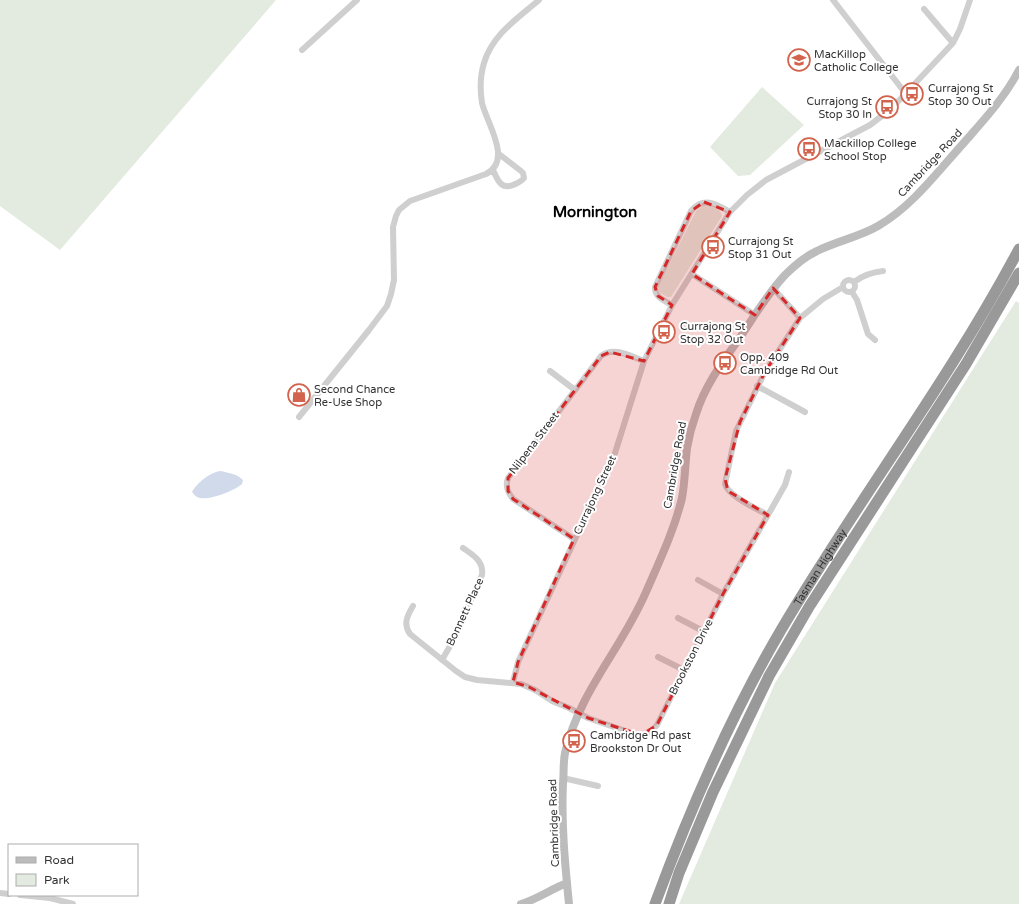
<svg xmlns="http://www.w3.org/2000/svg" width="1019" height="904" font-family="'Varela Round',sans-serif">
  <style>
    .green { fill: #e3eadf }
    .water { fill: #d1daea }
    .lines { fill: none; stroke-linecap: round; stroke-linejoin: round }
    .street { stroke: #cfcfcf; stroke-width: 6 }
    .secondary { stroke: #bcbcbc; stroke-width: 8 }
    .highway { stroke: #999; stroke-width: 11 }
    .marked { fill: #d62828; fill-opacity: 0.2; stroke: #d62828; stroke-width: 3; stroke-dasharray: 8 5; stroke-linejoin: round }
    .labels { text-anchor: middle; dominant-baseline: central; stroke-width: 4; stroke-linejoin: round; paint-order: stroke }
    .poi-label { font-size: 11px; fill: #323232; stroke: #fff; text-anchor: start }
    .street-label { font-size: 11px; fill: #323232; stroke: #fff }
    .district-label { font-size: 15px; font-weight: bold; fill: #000; stroke: #fff }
  </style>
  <rect width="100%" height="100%" fill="#fff"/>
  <path class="green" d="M0,0H276L60,250L0,206Z
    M762,87L804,125L750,175L738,176L710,147Z
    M709,205C714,207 721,209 722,216L671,297H667L659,292L658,287L696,211L703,206Z
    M1016,301L1019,303V904H679L775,683Z"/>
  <path class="water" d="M221,471C229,473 237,474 243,480L242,484C234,491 207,502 197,497C195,496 194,494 192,492C197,483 210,472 221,471Z"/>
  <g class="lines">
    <path class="street" d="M833,0L906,94
      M924,9L953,43
      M302,50L357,0
      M493,170C497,179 501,190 513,185C518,183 521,182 524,178L523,173L521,171L499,154
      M692,274L755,315
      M843 286a6 6 0 1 1 12 0a6 6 0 1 1-12 0Z
      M854,282C862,276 873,272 883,271
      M773,288L800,318
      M852,292L857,300L868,334L875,340
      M672,305C665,301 654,297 655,287L691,211C704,196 716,204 730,212
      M550,371L575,390
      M757,386L805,412
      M299,417L369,330L387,306L391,294L394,280L393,227L396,216L399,210L410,201L486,174C513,160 487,124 482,103C480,90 480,76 484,63C492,35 518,18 539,0
      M789,472L785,485L768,515C757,509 728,496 725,484L736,431L765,372L800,318L823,299L843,287
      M574,539L513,499C507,492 505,486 508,478L601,356C614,346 630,356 644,361
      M698,580L723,594
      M413,606C407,616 403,624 410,634L456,671L465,677L477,680L521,684L535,690L552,701L569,708L588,718L637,735C646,736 652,732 657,725L723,594L768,515
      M678,618L703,631
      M658,657L684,670
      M442,660L450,646L482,575C484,561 473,555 463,548
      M513,682L518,662L615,453L644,361L672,305L730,212L747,195L766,180L870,125L891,109L953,43L960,29L970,0
      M563,778L598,786
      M0,893L9,894
      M20,895L50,898L73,904"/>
    <path class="secondary" d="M521,904C538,899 551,889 567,883
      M569,904C565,864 561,823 563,783C564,774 563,763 565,753C580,690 621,650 646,592C659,562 674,531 682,498C685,482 685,465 687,448C689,436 692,425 696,414C705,385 724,360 741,336C755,315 768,293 785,275C794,266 806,256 817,251C837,241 859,237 878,226C911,207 936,174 961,146C982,122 1004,99 1019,70"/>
    <g class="highway">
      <path id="s1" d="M655,904C690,809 730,717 781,630C857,501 949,381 1019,249"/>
      <path d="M669,904L679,873L713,792L769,676L809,607L966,364L1019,273"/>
    </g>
  </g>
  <path class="marked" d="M704,202L730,212L692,274L755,315L773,288L800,318L765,372L740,422L725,479L728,491L768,515L723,594L657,725L641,735L588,718L529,687L513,682L518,662L574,539L513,499L508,491V478L601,356L610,352L644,361L672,305L658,296L655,287L691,211Z"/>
  <defs>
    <g id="school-ring" transform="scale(1.15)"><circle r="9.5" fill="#fff" stroke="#d2634c" stroke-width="1.5"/><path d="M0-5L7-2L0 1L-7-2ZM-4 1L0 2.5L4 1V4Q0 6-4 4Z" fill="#d2634c"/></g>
    <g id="bus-ring" transform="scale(1.15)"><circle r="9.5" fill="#fff" stroke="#d2634c" stroke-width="1.5"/><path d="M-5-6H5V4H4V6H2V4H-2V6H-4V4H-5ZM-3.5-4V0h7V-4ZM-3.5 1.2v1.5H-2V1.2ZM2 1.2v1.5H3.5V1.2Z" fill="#d2634c"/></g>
    <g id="shop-ring" transform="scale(1.15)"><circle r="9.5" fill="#fff" stroke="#d2634c" stroke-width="1.5"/><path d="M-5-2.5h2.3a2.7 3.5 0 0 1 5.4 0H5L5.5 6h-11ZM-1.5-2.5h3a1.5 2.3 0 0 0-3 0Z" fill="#d2634c"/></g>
  </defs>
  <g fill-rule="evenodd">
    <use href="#school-ring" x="799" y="60"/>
    <use href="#bus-ring" x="912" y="94"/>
    <use href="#bus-ring" x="887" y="107"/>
    <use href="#bus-ring" x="809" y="149"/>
    <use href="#bus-ring" x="713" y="247"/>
    <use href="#bus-ring" x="664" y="332"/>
    <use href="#bus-ring" x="725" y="363"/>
    <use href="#shop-ring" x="299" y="395"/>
    <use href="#bus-ring" x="574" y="741"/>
  </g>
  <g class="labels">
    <g class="poi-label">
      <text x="814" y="54">MacKillop<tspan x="814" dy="13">Catholic College</tspan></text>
      <text x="928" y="88">Currajong St<tspan x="928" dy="13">Stop 30 Out</tspan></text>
      <text x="872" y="101" text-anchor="end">Currajong St<tspan x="872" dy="13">Stop 30 In</tspan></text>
      <text x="824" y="143">Mackillop College<tspan x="824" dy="13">School Stop</tspan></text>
      <text x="728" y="241">Currajong St<tspan x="728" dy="13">Stop 31 Out</tspan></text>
      <text x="680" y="326">Currajong St<tspan x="680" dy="13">Stop 32 Out</tspan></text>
      <text x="740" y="357">Opp. 409<tspan x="740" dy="13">Cambridge Rd Out</tspan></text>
      <text x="314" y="389">Second Chance<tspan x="314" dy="13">Re-Use Shop</tspan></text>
      <text x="590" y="735">Cambridge Rd past<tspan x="590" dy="13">Brookston Dr Out</tspan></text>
    </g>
    <g class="street-label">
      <text transform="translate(930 163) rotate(-47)">Cambridge Road</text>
      <text transform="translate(534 443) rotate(-53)">Nilpena Street</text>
      <text transform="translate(675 465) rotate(-80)">Cambridge Road</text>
      <text transform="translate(595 495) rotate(-65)">Currajong Street</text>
      <text stroke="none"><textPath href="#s1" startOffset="376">Tasman Highway</textPath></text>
      <text transform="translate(465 612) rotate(-65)">Bonnett Place</text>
      <text transform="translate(691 657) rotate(-63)">Brookston Drive</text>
      <text transform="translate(554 823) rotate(-92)">Cambridge Road</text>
    </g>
    <g class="district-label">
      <text x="595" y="212">Mornington</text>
    </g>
  </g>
  <rect x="8" y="844" width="130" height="52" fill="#ffffff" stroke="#adadad"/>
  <rect x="16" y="857" width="20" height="6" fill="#bcbcbc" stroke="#adadad"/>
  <text x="44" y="864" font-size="12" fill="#323232">Road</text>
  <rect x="16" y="874" width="20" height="12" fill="#e3eadf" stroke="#adadad"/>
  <text x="44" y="884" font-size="12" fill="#323232">Park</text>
</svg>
